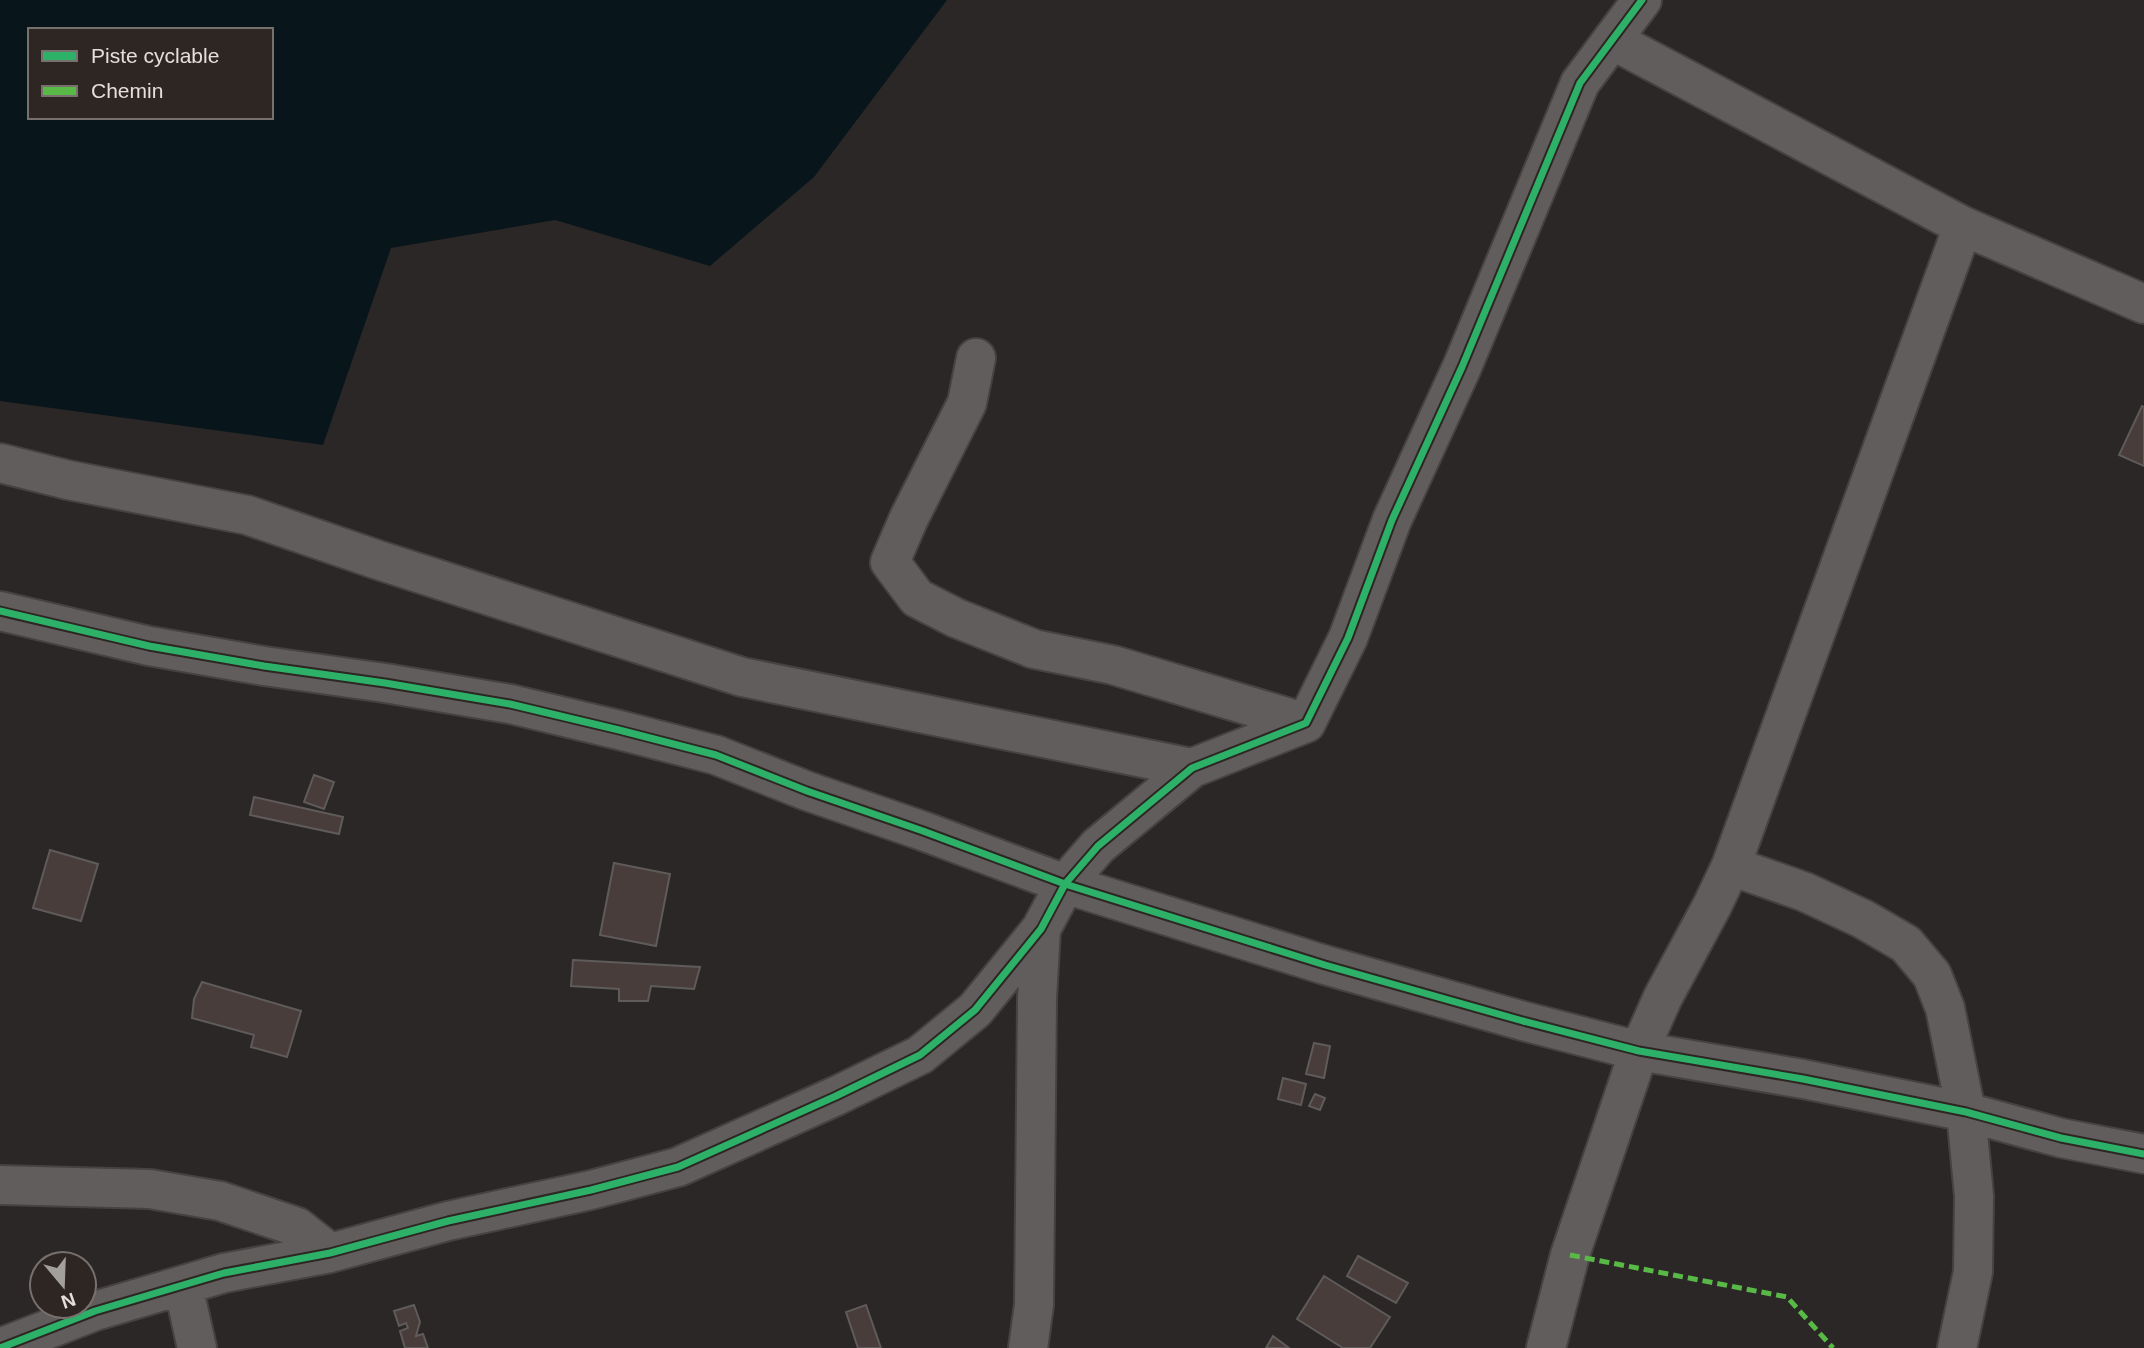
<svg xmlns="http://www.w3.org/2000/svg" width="2144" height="1348" font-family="Arial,sans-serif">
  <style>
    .water { fill: #08161c; fill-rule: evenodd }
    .building { fill: #483d3b; stroke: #5e5b5a; stroke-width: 2 }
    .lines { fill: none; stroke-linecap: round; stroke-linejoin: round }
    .minor-casing { stroke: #464241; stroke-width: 42 }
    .minor { stroke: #605d5c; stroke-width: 38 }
    .quiet { stroke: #58b947; stroke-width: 5; stroke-dasharray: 10 5; stroke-linecap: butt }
    .cycleway-casing { stroke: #2e2623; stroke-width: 11 }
    .cycleway { stroke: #2db169; stroke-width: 7 }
  </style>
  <rect width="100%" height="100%" fill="#2b2726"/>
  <path class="water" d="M0,0H947L814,177L710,266L555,220L391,248L323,445L0,401ZM30,30H271V117H30Z"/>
  <path class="building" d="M2142,406L2144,407V466L2119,455Z
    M314,775L334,782L324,809L304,802Z
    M254,797L343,817L339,834L250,815Z
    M50,850L98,864L81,921L33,908Z
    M614,863L670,874L656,946L600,935Z
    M573,960L700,967L694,989L651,986L648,1001H619V989L571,986Z
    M202,982L301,1011L287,1057L251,1047L254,1035L192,1018L194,999Z
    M1314,1043L1330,1046L1324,1078L1306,1074Z
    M1283,1078L1306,1084L1301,1105L1278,1099Z
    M1315,1094L1325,1098L1320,1110L1309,1106Z
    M1358,1256L1408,1283L1396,1303L1347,1276Z
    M1324,1276L1390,1317L1370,1348H1343L1297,1319Z
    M414,1305L420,1322L416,1336L423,1334L428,1348H405L400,1331L408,1328L406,1323L399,1326L394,1311Z
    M866,1305L881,1348H858L846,1312Z
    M1273,1336L1289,1348H1266Z"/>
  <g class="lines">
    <g class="minor-casing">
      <path id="minor" d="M1612,40L1963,226L2144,304
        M976,358L967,403L909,518L890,562L917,598L956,618L1034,649L1113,665L1306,723
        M0,463L68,480L247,515L378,560L742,677L1192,768
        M0,611L149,646L264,666L385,683L510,704L619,730L716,755L807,791L923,831L1065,884L1325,965L1523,1021L1639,1051L1803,1079L1966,1112L2061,1138L2144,1154
        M1731,866L1805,892L1863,919L1906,944L1932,975L1945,1008L1966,1112L1974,1196L1973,1272L1957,1348
        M0,1185L150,1189L220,1201L297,1227L330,1253
        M183,1285L197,1348
        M0,1348L95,1311L224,1273L330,1253L448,1221L591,1190L678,1167L836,1096L920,1055L975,1010L1041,929L1065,884L1098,846L1192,768L1306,723L1348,638L1392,520L1462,367L1580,83L1642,0
        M1028,1348L1034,1305L1037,999L1041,929
        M1546,1348L1570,1255L1639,1051L1663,997L1712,906L1731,866L1963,226"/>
    </g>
    <use href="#minor" class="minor"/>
    <path class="quiet" d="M1570,1255L1787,1297L1833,1348"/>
    <g class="cycleway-casing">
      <path id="cycleway" d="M0,611L149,646L264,666L385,683L510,704L619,730L716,755L807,791L923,831L1065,884L1325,965L1523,1021L1639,1051L1803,1079L1966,1112L2061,1138L2144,1154
        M0,1348L95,1311L224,1273L330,1253L448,1221L591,1190L678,1167L836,1096L920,1055L975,1010L1041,929L1065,884L1098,846L1192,768L1306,723L1348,638L1392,520L1462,367L1580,83L1642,0"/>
    </g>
    <use href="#cycleway" class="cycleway"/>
  </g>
  <rect x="28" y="28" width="245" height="91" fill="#2e2623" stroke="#77706d" stroke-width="2"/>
  <rect x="42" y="51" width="35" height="10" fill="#2db169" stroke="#77706d" stroke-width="2"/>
  <text x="91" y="63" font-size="21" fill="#e4dfdc">Piste cyclable</text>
  <rect x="42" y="86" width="35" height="10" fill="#58b947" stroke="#77706d" stroke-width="2"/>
  <text x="91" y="98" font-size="21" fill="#e4dfdc">Chemin</text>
  <g transform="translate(63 1285) rotate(161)"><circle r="33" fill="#2e2623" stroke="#77706d" stroke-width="2"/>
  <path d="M0-5L12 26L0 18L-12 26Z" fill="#a39f9c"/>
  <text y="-10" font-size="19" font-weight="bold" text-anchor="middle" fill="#e4dfdc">N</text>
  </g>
</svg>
